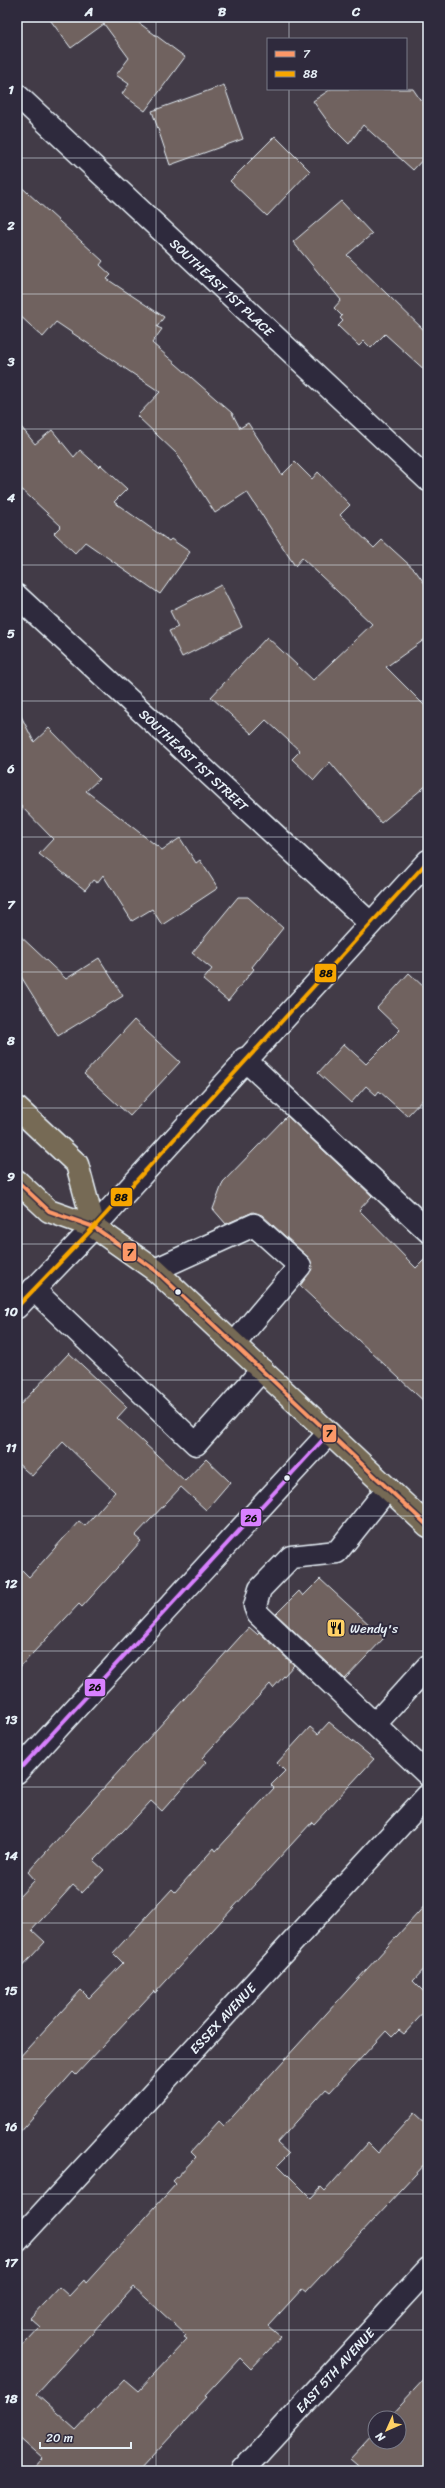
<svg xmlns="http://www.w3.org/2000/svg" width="445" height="2488" font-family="Sriracha,sans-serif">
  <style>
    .building { fill: #70625e; stroke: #e8f1f8; fill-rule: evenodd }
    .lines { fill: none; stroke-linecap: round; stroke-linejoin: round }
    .minor-casing { stroke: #e8f1f8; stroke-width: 25 }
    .major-casing { stroke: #e8f1f8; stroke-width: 25 }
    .minor { stroke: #2f2a3d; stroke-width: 22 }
    .major { stroke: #766a54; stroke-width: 22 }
    .bus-1-casing { stroke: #2f2a3d; stroke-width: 7 }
    .bus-2-casing { stroke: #2f2a3d; stroke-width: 7 }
    .bus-3-casing { stroke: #2f2a3d; stroke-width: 7 }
    .bus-1 { stroke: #fc9868; stroke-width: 4 }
    .bus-2 { stroke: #f7a600; stroke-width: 4 }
    .bus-3 { stroke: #d880ff; stroke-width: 4 }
    .grid { fill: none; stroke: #e8f1f8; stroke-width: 1; stroke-opacity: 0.55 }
    .bus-dot { fill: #e8f1f8; stroke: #2f2a3d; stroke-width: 1.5 }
    .labels { text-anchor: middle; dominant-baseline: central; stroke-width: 4; stroke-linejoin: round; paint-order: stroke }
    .street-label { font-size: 13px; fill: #e8f1f8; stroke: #2f2a3d }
    .poi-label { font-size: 13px; fill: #e8f1f8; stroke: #2f2a3d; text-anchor: start }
    .line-badge { stroke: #2f2a3d; stroke-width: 1.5 }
    .pale-badge-label { font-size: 11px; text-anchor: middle; font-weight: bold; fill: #111 }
    .neatline { fill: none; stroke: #e8f1f8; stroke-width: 1.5 }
    .grid-label { font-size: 13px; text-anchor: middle; font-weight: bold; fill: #e8f1f8 }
  </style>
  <rect width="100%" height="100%" fill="#423b47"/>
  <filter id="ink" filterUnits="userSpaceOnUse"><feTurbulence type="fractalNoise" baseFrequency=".025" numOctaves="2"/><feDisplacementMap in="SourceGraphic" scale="8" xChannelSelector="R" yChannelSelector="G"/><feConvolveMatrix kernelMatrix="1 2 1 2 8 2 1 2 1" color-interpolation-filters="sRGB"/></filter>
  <g filter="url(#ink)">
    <path class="building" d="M48,17H131L185,57L145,111L122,94L129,84L116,75L129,58L104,24L71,48Z
      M224,85L243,139L170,165L152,111Z
      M331,89H413L428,111V154L413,170L363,125L349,144L331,126L313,101Z
      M275,136L310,171L267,216L230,181Z
      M17,183L103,261L100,265L111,275L107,279L164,317L157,327L162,329L152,343L232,413L240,428L248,423L282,475L295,462L312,479L318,472L350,505L340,515L374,548L382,540L415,570L428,588V637L386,667L428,709V784L381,823L330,762L314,780L292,759L300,751L266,720L252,734L211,697L267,637L313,680L372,624L302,558L295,566L247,492L215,513L177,454L137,416L160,392L56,322L43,337L17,313Z
      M341,201L372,234L347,255L428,334V373L385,334L371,348L364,341L359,346L338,326L343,321L340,318L342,316L334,308L341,300L293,242Z
      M17,422L35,444L52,430L74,457L80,450L99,467L101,465L127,489L114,502L169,541L171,539L190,552L160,594L85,542L75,553L54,533L61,526L17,485Z
      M221,585L242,627L182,657L169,631L178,627L170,611Z
      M17,708L34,742L49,728L99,779L86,791L162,850L180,838L196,863L200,860L218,888L162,925L152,909L132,921L103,875L97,883L93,880L85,890L39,854L53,839L17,802Z
      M238,897H248L283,928L252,967L254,969L228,1001L203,980L212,969L192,953Z
      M17,933L66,979L99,958L123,996L58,1036L17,970Z
      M409,973L428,991V1094L407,1116L379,1091L376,1095L366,1086L351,1103L318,1073L344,1044L366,1064L400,1030L377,1008Z
      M134,1020L180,1062L130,1116L84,1074Z
      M287,1116L372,1196L359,1210L416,1268L428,1256V1405L300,1286L312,1269L308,1257L262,1215L253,1212L226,1224L213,1209L223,1182Z
      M69,1353L127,1407L117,1418L185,1481L206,1459L230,1482L206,1510L181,1487L135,1536L141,1541L82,1607L79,1604L17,1670V1565L29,1577L79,1521L85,1526L115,1492L63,1442L32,1476L17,1463V1408Z
      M320,1579L384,1638L345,1679L276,1614L299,1591L303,1596Z
      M249,1627L257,1634L259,1632L294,1665L273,1688L270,1684L202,1758L206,1762L162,1811L151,1801L122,1832L94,1861L104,1870L82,1893L73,1885L32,1930L45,1942L17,1972V1899L35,1880L28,1872Z
      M329,1722L374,1759L314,1824L312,1822L155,1993L154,1991L76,2075L73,2072L17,2135V2060L81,1990L89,1998L123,1963L113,1953L172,1889L175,1892L214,1848L216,1851L274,1788L271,1785L285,1771L277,1763L310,1727L318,1734Z
      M428,1902V1965L413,1981L428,1996V2008L404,2034L399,2030L392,2037L386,2031L330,2092L326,2089L277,2143L289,2154L278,2165L311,2198L321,2187L325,2191L368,2143L378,2153L414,2113L428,2126V2161L306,2292L302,2289L268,2326L281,2337L251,2369L240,2358L205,2396L207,2397L139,2471H32L43,2459L17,2436V2352L40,2327L30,2318L59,2287L69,2296L84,2280L86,2283L176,2184L173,2181L196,2157L191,2152L219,2121L224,2126ZM134,2287L186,2335L184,2337L187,2339L138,2391L124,2379L76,2430L36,2394Z
      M428,2375V2471H364L350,2459L375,2432V2442H399V2418H388Z"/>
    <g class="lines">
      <g class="minor-casing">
        <g id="minor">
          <path id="s1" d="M17,95L428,480"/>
          <path id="s2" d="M17,596L370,923"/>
          <path d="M244,1059L428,1231"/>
          <path d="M155,1270L254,1225L300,1266L234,1344"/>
          <path d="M33,1289L196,1444L262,1370"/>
          <path d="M17,1307L94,1227L428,861"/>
          <path d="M388,1488L337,1552L291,1557L260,1589L255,1606L258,1614L428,1775"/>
          <path d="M375,1724L428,1666"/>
          <path d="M17,1772L329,1433"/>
          <path id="s3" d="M17,2241L428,1795"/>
          <path id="s4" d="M242,2471L428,2269"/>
        </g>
      </g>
      <g class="major-casing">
        <path id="major" d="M17,1108L77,1164L94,1227
          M17,1181L49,1211L94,1227L155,1270L428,1526"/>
      </g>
      <use href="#minor" class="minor"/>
      <use href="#major" class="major"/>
      <g class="bus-1-casing">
        <path id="bus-1" d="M17,1181L49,1211L94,1227L155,1270L428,1526"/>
      </g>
      <g class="bus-2-casing">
        <path id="bus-2" d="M17,1307L94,1227L428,861"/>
      </g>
      <g class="bus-3-casing">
        <path id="bus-3" d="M17,1772L329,1433"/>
      </g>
      <use href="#bus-1" class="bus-1"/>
      <use href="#bus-2" class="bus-2"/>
      <use href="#bus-3" class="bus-3"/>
    </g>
  </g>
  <path class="grid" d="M156,17V2471M289,17V39M289,89V2471M17,158H428M17,294H428M17,429H428M17,565H428M17,701H428M17,837H428M17,972H428M17,1108H428M17,1244H428M17,1380H428M17,1516H428M17,1651H428M17,1787H428M17,1923H428M17,2059H428M17,2194H428M17,2330H428"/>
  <defs>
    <g id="restaurant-square" transform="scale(1)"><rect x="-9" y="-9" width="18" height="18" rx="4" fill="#ffd166" stroke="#2f2a3d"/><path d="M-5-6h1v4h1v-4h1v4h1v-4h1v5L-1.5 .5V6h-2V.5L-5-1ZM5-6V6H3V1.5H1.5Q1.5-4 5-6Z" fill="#111"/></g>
  </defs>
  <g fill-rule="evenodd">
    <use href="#restaurant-square" x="336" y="1628"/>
  </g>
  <g class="bus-dot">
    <circle cx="178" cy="1292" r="3.5"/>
    <circle cx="287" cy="1478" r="3.5"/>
  </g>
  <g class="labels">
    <g class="street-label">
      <text stroke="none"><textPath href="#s1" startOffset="281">SOUTHEAST 1ST PLACE</textPath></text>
      <text stroke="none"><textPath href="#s2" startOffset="241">SOUTHEAST 1ST STREET</textPath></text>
      <text stroke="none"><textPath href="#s3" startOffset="303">ESSEX AVENUE</textPath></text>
      <text stroke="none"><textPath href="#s4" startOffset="137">EAST 5TH AVENUE</textPath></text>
    </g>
    <g class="poi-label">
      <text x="350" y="1628">Wendy's</text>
    </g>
  </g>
  <g class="line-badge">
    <rect x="314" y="963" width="23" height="20" rx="4" fill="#f7a600"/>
    <rect x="110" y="1187" width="23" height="20" rx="4" fill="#f7a600"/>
    <rect x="122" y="1242" width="15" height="20" rx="4" fill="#fc9868"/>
    <rect x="322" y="1424" width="15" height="19" rx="4" fill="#fc9868"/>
    <rect x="240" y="1508" width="22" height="19" rx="4" fill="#d880ff"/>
    <rect x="84" y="1678" width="22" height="19" rx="4" fill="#d880ff"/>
  </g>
  <g class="pale-badge-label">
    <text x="326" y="977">88</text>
    <text x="121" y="1201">88</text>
    <text x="130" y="1256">7</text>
    <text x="329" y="1437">7</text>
    <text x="251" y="1522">26</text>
    <text x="95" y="1691">26</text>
  </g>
  <rect width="445" height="2488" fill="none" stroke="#2f2a3d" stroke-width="44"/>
  <rect x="267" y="38" width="140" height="52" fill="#2f2a3d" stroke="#797a88"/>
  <rect x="275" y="51" width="20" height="6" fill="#fc9868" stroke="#797a88"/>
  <text x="303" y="58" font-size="12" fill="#e8f1f8">7</text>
  <rect x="275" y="71" width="20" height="6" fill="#f7a600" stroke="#797a88"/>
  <text x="303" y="78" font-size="12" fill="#e8f1f8">88</text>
  <g transform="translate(387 2430) rotate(225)"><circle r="19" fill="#2f2a3d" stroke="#797a88"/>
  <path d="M0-3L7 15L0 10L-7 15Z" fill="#ffd166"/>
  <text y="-6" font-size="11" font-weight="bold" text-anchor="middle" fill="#e8f1f8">N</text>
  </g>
  <path d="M40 2442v6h91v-6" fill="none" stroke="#e8f1f8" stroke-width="2"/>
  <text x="46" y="2442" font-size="12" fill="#e8f1f8" stroke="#2f2a3d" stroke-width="3" paint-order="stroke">20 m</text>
  <rect x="22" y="22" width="401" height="2444" class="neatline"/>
  <g class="grid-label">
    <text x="89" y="16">A</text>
    <text x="222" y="16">B</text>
    <text x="356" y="16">C</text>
    <text x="11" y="94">1</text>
    <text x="11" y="230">2</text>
    <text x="11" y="366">3</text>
    <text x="11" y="502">4</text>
    <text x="11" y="638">5</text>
    <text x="11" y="773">6</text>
    <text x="11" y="909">7</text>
    <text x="11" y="1045">8</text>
    <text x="11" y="1181">9</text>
    <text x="11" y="1316">10</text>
    <text x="11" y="1452">11</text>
    <text x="11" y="1588">12</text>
    <text x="11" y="1724">13</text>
    <text x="11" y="1860">14</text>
    <text x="11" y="1995">15</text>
    <text x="11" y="2131">16</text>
    <text x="11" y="2267">17</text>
    <text x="11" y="2403">18</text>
  </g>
</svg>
